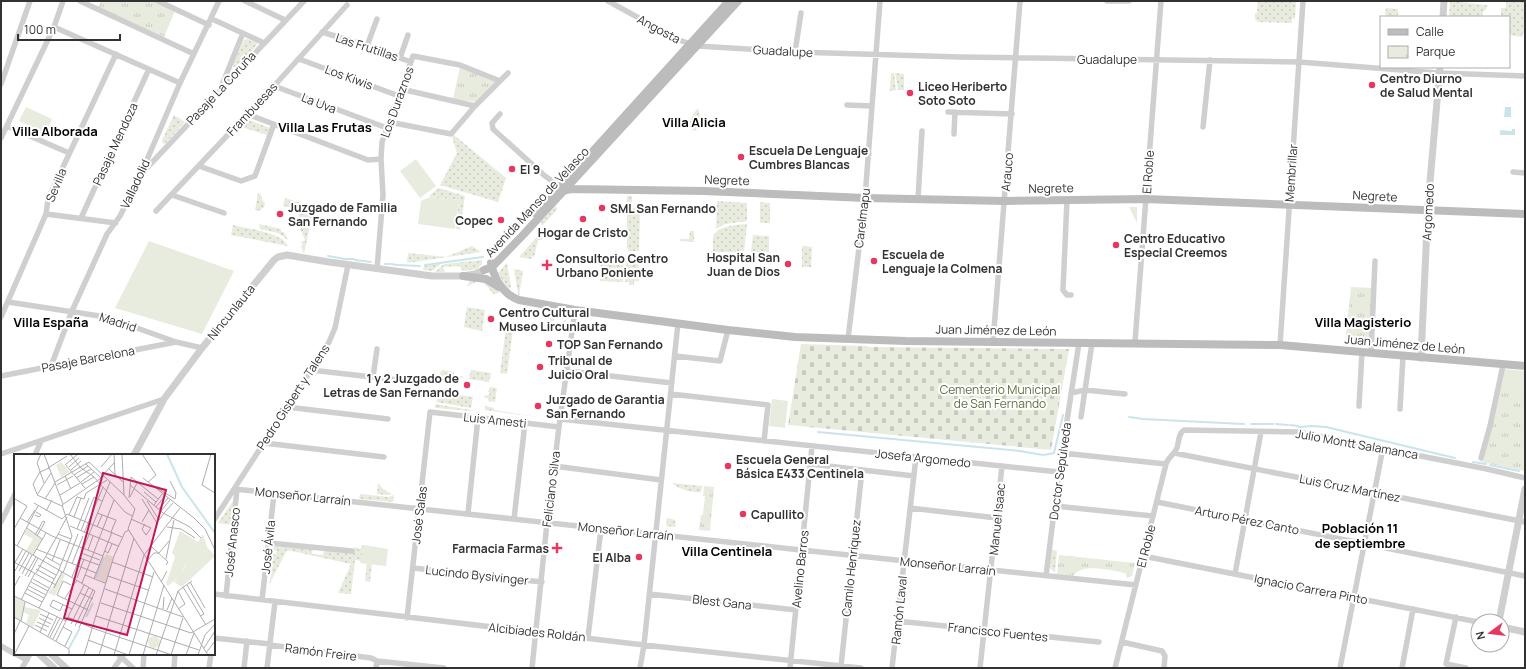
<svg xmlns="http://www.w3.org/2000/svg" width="1526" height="669" font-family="Manrope,sans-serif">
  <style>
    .grass { fill: url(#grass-dots) }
    .cemetery { fill: url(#cemetery-stones) }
    .park { fill: url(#park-tufts) }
    .pitch { fill: #e7ecde }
    .water { fill: #cbe4ec }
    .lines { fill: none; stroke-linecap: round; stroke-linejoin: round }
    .stream { stroke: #cbe4ec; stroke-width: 2 }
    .minor { stroke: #cfcfcf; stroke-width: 5.5 }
    .tertiary { stroke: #cfcfcf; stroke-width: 7 }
    .secondary { stroke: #bcbcbc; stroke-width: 8 }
    .poi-dot { fill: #e6385f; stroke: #fff; stroke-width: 1.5 }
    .labels { text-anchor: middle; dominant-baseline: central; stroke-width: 4; stroke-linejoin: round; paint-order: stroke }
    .street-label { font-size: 12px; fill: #323232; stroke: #fff }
    .poi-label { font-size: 12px; font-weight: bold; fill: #323232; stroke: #fff; text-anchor: start }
    .park-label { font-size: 12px; fill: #5d6f3f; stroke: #fff }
    .neighbourhood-label { font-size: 13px; font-weight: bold; fill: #000; stroke: #fff }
    .inset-river { fill: none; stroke: #cbe4ec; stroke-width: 2 }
    .inset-road { fill: none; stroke: #adadad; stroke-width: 1 }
    .view { fill: #c2185b; fill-opacity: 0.15; stroke: #c2185b; stroke-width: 2 }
    .inset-edge { fill: none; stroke: #323232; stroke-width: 2 }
  </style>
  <defs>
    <pattern id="grass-dots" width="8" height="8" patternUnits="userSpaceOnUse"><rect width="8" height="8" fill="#e7ecde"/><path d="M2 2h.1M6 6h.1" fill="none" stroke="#c7cbbf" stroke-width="1.8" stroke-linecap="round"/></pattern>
    <pattern id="cemetery-stones" width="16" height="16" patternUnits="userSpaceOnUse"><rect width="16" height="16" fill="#e7ecde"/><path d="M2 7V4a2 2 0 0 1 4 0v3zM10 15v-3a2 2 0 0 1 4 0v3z" fill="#c7cbbf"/></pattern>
    <pattern id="park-tufts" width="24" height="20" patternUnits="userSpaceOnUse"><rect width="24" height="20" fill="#e7ecde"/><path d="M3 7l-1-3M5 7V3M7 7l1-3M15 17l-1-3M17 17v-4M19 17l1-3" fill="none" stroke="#c7cbbf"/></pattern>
  </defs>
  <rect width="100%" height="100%" fill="#fff"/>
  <path class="grass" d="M1258,1H1296L1295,19L1292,18V23L1258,22L1255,19V13H1257Z
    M1450,1L1487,5L1486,10L1483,11V17H1449Z
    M1506,1H1525V33H1523L1522,37L1509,35V17H1501V8H1506Z
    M1386,8L1398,9V17H1388L1385,14Z
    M247,39L257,43V45L237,67H234L233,64L244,40Z
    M891,73H894L896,90L890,91Z
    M895,73L904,74V90H898Z
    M697,109L699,110C700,116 700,126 695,131L692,130C687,123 692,115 697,109Z
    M174,115L185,122L166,143L163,144L162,140Z
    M249,120L270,128L267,135L241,127Z
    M454,135L506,178L498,202L440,185L457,153L452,137Z
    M439,188L465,196L460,230L456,229L459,200L430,197V195Z
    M258,193L261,195L262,200L265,203L264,208H262L261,211L255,210Z
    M627,196H632V208H640L639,251H629L627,248Z
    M285,198L314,207L304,254L301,247L303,246L301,242L305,240L299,226L297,227L298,222L300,223L301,218L299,217L298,211L294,210V208L283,206Z
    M717,201L747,203V221L725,224L716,229Z
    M760,202L770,203V223H760Z
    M556,206L557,210L542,226L541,222Z
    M259,224L281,229V232H284L288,240L278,233L260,229Z
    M747,224L744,252H717L709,257L711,251H713C713,246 712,239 714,235C720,225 737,225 747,224Z
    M233,225C248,229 282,232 288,246L231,235Z
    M690,231H694V242L680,241V239H689Z
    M541,232L543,234L542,240H538L534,257L532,256L531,259L519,257Z
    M753,235L769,236V252H751Z
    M472,246L481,252L407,263L408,253L446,257Z
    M802,246L812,247L811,267H802Z
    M624,259L623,282L600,281V260Z
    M626,259H639V281H634V285H629V282H625Z
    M482,260V264L477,269L463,271L459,266L443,267L445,272H435L444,264Z
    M442,263L432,271L423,270L424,266Z
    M507,263L511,287L508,289L498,273Z
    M514,269L523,271L519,296L518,294Z
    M470,280C481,281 492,284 500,293L493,294C485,282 480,277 467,287Z
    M467,307L485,310L482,331L464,327Z
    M551,312L559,313L561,315L553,321H550Z
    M565,320L567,322L565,331L557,329V326Z
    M507,321L548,327V328L531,326L530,332L513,330L507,374L500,373Z
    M443,370L454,372V375L462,376L464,378L445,375L444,382L439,381L440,372Z
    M471,370L491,373L489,382L469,379Z
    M490,387L497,388L495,402L488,401V398L484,397V396L489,395L490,393L488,392Z
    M446,393L473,397L471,408L436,402L438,398L445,399Z
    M435,404L471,410V411L435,408Z
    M485,406L494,408V410L544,418L485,410Z
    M378,483L382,488L391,494L387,495L377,494Z
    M672,483L702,486L701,492C692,493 678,489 672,483Z
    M360,494L389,497L394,495L393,502L359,499Z
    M233,501L231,525L218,523Z
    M667,518L675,520L676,527L666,526Z
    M363,545H364L361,561L355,560L351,594L338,593L351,564L287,550L269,585L272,570L271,569L272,554H276L277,551L273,550V546L313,549L312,554L323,555L324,550L353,553L354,547L360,549Z
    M1052,550L1057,551L1055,573L1050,568Z
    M367,563L372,564L370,582L365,581Z"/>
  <path class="cemetery" d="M801,344L868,346L869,347L1069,349L1051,450L788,425Z"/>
  <path class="park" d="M101,1H155L175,11L164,37L98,7Z
    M460,67L495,82V83L476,102L453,99Z
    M1129,207H1137V223Z
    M1351,287L1373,288L1370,347L1345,344Z
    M1504,369L1525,371V465L1524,471L1481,462L1484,456Z
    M704,486L714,487L710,531L699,530L701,515H703L705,496H703Z
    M1059,555L1135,563L1132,576L1127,578L1126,574L1121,572C1108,570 1082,563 1073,576L1057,574Z"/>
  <path class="pitch" d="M26,107L52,119L46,134L19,121Z
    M416,159L436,186L420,198L400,171Z
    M430,197L459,200L455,229L418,224L421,201Z
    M149,241L234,271L202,334L115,308Z
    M1505,370L1525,372V390L1522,397L1503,379Z
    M772,399L788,401L785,428L769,426Z
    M364,545L388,549L386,566L360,563Z"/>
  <path class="water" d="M1505,107H1511V117H1504Z
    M1512,129H1515V135H1500V130L1512,131Z"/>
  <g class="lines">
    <path class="stream" d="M328,256L345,259
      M346,259H354
      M355,260L371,262
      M385,264H389
      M391,264L397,265
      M399,265L420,266
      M425,265L483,257
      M1129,417L1143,419L1244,424
      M1251,424H1273
      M1276,424L1288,425
      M1290,425L1298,426
      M1299,427L1312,426L1326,427L1455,458
      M818,432L1020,451L1043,455L1054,453L1063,415
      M1473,462L1486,464
      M1490,465L1519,471"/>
    <path class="minor" d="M80,1L194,54
      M158,1L209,25
      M245,1L285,20
      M608,1L679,40L697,46L795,52L960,57L1299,62L1439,73L1525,76
      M1107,1H1129
      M212,19L264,43
      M54,27L180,83
      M322,32L367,46L411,62
      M367,46L377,19
      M795,52L801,13
      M400,58L408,35
      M299,59L399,96
      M1,84L30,1
      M222,85L243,33
      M274,86L387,128
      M401,89L475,106
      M847,105L872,106
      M948,112L1012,114
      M247,114L368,160L381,159
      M500,114L492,123L493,129L545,176L562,188
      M389,122L451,134L475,106L508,73
      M7,126L69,153
      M1203,127L1210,60
      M954,134L955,112
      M1,138L54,27L63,1
      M843,152L869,154
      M199,166L241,181L255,176L274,124
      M144,171L304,1
      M1513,172L1525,173
      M172,195L224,213
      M918,199L922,131
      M1067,200L1063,290L1067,295H1071
      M156,211L274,86L347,5
      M46,214L116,223
      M81,218L149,69
      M377,269L383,195L381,159L382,142L413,56L460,65L500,81
      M8,302L106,317L176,342L202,348
      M1,317L46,214L48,199L116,54
      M848,339L865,198L880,1
      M993,342L1020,1
      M1135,342L1161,1
      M1280,345L1303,1
      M1371,353L1375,261
      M675,356L720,361L728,330
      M51,366L72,311L107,234L120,216L140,176L180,83L219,1
      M311,370L398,380
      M567,371L672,383
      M1,376L176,342
      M373,377L377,349
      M1071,393L1085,390L1125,394
      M671,394L768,405L764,441
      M1359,406L1362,352
      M287,407L388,419
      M1400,409L1403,356
      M1081,417L1092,343
      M560,419L1059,472
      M264,443L384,457
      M1062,453L1166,464
      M1174,453L1525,522
      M1,454L164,399
      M35,455L41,441
      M1481,458L1490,426L1503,365
      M811,464L914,476
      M554,466L661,480
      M235,489L801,550L1136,585
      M1157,502L1525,576
      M1055,506L1153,516
      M910,508L997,518
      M468,513L478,418
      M514,519L525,423
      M214,520L329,342L335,328L348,265
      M1,522L15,494
      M269,543L352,551
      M1143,556L1478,622
      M413,568L542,582
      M1235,574L1261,432
      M1046,576L1059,472L1079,343
      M214,594L644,645L861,668
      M649,594L796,610
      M226,596L237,489
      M262,600L274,494
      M1456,617L1446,664L1466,668
      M407,618L430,412L559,427
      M897,621L1099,642
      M588,637L601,529
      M214,638L270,644
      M1122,642L1162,651L1165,656L1164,668
      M270,645L371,658L377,661L444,668
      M1,646L15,654
      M16,654L27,660
      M118,654L133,668
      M841,666L862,470
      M22,668L30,654
      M114,668L124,654
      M143,668L144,654
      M174,668L175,654
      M209,668L211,654
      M244,668L247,641
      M267,668L275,602
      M376,668L377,661
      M532,668L547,523L560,419L575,310
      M640,668L644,645L678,323
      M790,668L812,446
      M892,668L916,457
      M980,668L1002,466
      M1115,668L1166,464C1168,457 1174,455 1177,448C1179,442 1178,434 1184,430L1298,432L1487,469L1525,478
      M1340,668L1383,448
      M1402,668L1413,609"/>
    <path class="tertiary" d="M1443,17L1444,1
      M1421,358L1428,205L1440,67
      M134,455L164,399L202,348L274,260L278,257L287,255L329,262L432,276H463L475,274L484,270
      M1499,621L1525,489
      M1502,627L1525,632
      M39,654L54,668
      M51,654L66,668"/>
    <path class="secondary" d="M554,193L571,189L704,191L865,198L1005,201L1146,199L1525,214
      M536,214L729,1
      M491,263C494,279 504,295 519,300L575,310L728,330L795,337L906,341L1280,345L1525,366
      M484,270L492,267L523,235L738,1
      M463,276L486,279L499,287"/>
  </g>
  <g class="poi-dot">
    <circle cx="1372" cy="85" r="4"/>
    <circle cx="910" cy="93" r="4"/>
    <circle cx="741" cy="157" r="4"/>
    <circle cx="512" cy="169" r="4"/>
    <circle cx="602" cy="208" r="4"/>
    <circle cx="280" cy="214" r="4"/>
    <circle cx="583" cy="219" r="4"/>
    <circle cx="501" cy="220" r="4"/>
    <circle cx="1116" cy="245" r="4"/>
    <circle cx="874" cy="261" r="4"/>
    <circle cx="788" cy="264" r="4"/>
    <path d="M545 259h4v4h4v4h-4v4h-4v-4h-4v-4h4z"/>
    <circle cx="491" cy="319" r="4"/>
    <circle cx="549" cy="344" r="4"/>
    <circle cx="540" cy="367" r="4"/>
    <circle cx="467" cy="385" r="4"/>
    <circle cx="538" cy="406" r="4"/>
    <circle cx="728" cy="466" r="4"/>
    <circle cx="743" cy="514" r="4"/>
    <path d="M555 542h4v4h4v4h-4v4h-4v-4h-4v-4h4z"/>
    <circle cx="639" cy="557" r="4"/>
  </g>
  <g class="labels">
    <g class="street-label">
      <text transform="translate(659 29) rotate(28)">Angosta</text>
      <text transform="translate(367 47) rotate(18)">Las Frutillas</text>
      <text transform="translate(783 51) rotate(3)">Guadalupe</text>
      <text x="1107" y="59">Guadalupe</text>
      <text transform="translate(349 77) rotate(20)">Los Kiwis</text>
      <text transform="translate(221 88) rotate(-47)">Pasaje La Coruña</text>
      <text transform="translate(397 102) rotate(-70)">Los Duraznos</text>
      <text transform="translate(319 103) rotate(21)">La Uva</text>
      <text transform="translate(252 109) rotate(-47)">Frambuesas</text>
      <text transform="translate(115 144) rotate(-65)">Pasaje Mendoza</text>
      <text transform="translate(1007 172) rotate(-85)">Arauco</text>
      <text transform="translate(1148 172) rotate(-86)">El Roble</text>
      <text transform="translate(1291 173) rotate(-86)">Membrillar</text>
      <text transform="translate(727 180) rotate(2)">Negrete</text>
      <text transform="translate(135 184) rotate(-65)">Valladolid</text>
      <text transform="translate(56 185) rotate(-68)">Sevilla</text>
      <text transform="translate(1051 188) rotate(-1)">Negrete</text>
      <text transform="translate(1375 196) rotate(3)">Negrete</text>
      <text transform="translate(537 202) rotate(-47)">Avenida Manso de Velasco</text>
      <text transform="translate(1428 212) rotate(-87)">Argomedo</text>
      <text transform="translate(862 218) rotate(-83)">Carelmapu</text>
      <text transform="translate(231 312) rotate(-51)">Nincunlauta</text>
      <text transform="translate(118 322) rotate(18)">Madrid</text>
      <text transform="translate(996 330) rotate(1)">Juan Jiménez de León</text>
      <text transform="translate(1405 344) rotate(5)">Juan Jiménez de León</text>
      <text transform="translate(88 359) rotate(-11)">Pasaje Barcelona</text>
      <text transform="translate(293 397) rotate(-57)">Pedro Gisbert y Talens</text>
      <text transform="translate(495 420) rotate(6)">Luis Amesti</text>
      <text transform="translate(1357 444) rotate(10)">Julio Montt Salamanca</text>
      <text transform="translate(923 458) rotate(6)">Josefa Argomedo</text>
      <text transform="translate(1060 471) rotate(-82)">Doctor Sepúlveda</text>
      <text transform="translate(1350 488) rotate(11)">Luis Cruz Martínez</text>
      <text transform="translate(551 489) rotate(-83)">Feliciano Silva</text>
      <text transform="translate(303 496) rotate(6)">Monseñor Larraín</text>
      <text transform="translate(419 515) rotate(-83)">José Salas</text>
      <text transform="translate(997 519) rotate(-84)">Manuel Isaac</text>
      <text transform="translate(1247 520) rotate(11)">Arturo Pérez Canto</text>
      <text transform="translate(626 531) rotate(6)">Monseñor Larraín</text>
      <text transform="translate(232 542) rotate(-84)">José Anasco</text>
      <text transform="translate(1146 546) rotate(-76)">El Roble</text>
      <text transform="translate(268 547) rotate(-84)">José Ávila</text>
      <text transform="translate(948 566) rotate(6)">Monseñor Larraín</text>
      <text transform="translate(851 568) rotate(-84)">Camilo Henríquez</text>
      <text transform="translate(800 569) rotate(-84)">Avelino Barros</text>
      <text transform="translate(477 575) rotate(6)">Lucindo Bysivinger</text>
      <text transform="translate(1311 589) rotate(11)">Ignacio Carrera Pinto</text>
      <text transform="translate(722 602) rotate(6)">Blest Gana</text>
      <text transform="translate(899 610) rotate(-84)">Ramón Laval</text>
      <text transform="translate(537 632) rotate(6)">Alcibíades Roldán</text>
      <text transform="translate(998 632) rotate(6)">Francisco Fuentes</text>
      <text transform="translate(321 652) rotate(7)">Ramón Freire</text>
    </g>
    <g class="poi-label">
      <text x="1380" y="78">Centro Diurno<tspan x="1380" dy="14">de Salud Mental</tspan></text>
      <text x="918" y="86">Liceo Heriberto<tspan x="918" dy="14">Soto Soto</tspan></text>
      <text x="749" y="150">Escuela De Lenguaje<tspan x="749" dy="14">Cumbres Blancas</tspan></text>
      <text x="520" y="169">El 9</text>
      <text x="288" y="207">Juzgado de Familia<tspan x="288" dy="14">San Fernando</tspan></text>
      <text x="610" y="208">SML San Fernando</text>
      <text x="493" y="220" text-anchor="end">Copec</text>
      <text x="583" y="232" text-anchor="middle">Hogar de Cristo</text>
      <text x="1124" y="238">Centro Educativo<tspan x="1124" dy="14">Especial Creemos</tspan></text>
      <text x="882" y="254">Escuela de<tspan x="882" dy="14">Lenguaje la Colmena</tspan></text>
      <text x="780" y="257" text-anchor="end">Hospital San<tspan x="780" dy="14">Juan de Dios</tspan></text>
      <text x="556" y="258">Consultorio Centro<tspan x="556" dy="14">Urbano Poniente</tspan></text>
      <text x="499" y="312">Centro Cultural<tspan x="499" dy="14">Museo Lircunlauta</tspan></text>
      <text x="557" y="344">TOP San Fernando</text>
      <text x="548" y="360">Tribunal de<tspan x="548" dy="14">Juicio Oral</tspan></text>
      <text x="459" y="378" text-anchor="end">1 y 2 Juzgado de<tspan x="459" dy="14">Letras de San Fernando</tspan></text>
      <text x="546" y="399">Juzgado de Garantia<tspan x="546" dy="14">San Fernando</tspan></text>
      <text x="736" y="459">Escuela General<tspan x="736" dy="14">Básica E433 Centinela</tspan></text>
      <text x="751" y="514">Capullito</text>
      <text x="549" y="548" text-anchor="end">Farmacia Farmas</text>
      <text x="631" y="557" text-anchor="end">El Alba</text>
    </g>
    <g class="park-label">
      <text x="1000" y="389">Cementerio Municipal<tspan x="1000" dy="14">de San Fernando</tspan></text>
    </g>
    <g class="neighbourhood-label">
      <text x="694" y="122">Villa Alicia</text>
      <text x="325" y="127">Villa Las Frutas</text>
      <text x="55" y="131">Villa Alborada</text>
      <text x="51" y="322">Villa España</text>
      <text x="1363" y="322">Villa Magisterio</text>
      <text x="1360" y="528">Población 11<tspan x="1360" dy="15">de septiembre</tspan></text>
      <text x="727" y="551">Villa Centinela</text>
    </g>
  </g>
  <g transform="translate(14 454)">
    <rect width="201" height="201" fill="#fff"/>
    <path d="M47,8L56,18L47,23L42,11ZM1,143L11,148L7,167L0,163ZM10,153L27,156L19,173L12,169L15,161L9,158Z" fill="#e7ecde"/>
    <path d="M92,100L99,103L92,129L83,124Z" fill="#e7ecde"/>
    <path d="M13,75L28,85L19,100L12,97L19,85L10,80ZM166,77L184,88L189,80L193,93L201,102L168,133L160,128L170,116L172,108L158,99ZM48,119L51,121L41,142L34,139ZM134 188a6 6 0 1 1 12 0a6 6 0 1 1-12 0Z" fill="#e7ecde"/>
    <path d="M159,99L168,103L172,108L168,120L154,132L152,130L161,103Z" fill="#e7ecde"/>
    <path class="inset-river" d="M153,0L168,33L201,79M82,124L90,103M72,163L79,149M55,194L66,174"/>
    <path class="inset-road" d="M27,0L23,9L30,29M30,0L49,50M56,0L66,13L80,23L111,58L118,62M100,0L101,21M108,0L110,41M128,0L142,21L134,28M197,0L188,31L201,39M51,10L71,34M52,10L63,1M72,10L87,24M55,13L65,4M87,13L98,0M34,14L53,2M95,15L109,28M57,16L67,7M60,21L74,12M89,21L100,9M51,22L57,35M117,23L144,45M62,24L77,15M129,24L180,64L191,75L201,96M156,27L162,39L161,45M41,28L75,8L110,41L121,55L114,75M67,28L80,18M68,30L80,23M43,31L59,22M116,31L149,59L176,73L187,84M138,31L161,45M130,38L142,48M23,40L19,30L26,18L35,14M23,41L48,52M23,41L37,19M46,41L66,29M63,43L70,45L72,39L93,26M116,43L123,29M115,44L117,23M31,45L41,29M84,45L89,33M128,45L143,69M133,47L145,66L150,59M20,49L48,65L53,60L108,83M140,51L148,40M142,53L151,42M145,55L154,44M32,57L38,46M147,57L156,46M83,59L102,66L97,78M150,59L159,49M21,61L25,63L27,61L22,58M55,61L63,43M60,63L67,44M6,64L38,82L89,102M117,65L137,74L132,81M13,68L21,56M128,68L135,56M131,70L128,75L132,81M56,72L104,92M83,73L88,61M153,73L167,75L181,84M13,74L28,85M0,75L13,52L1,45M63,75L75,44M114,75L194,201M46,76L53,63M67,77L80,43L88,47M70,79L84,45M44,80L57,85M21,81L29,67L31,68L23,82M0,90L81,137L65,174M3,92L24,52M138,93L154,108L152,111M22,95L82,119M74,96L79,82M91,97L94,99L98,90M67,99L86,106M19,101L32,79M32,103L46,111M66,104L85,111M152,105L160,66M134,106L140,99H145L155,87M29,107L46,77M38,107L46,86M0,108L42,131M98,108L139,123M0,110L9,95M58,110L69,82M24,111L42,121M22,115L40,125M1,117L12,97M5,117L15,99M22,119L29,107M49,119L64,80M8,120L18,101M71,121L91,129M11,122L22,103M94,122L134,136M14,123L24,104M58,123L96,28M63,124L70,105M19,125L35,134M80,125L98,78M17,128L34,137M147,128L153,117M176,128L191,154M68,129L100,46M57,131L49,127L43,141L74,156M173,131L190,160L186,162M15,132L32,141M0,133L6,122M169,133L192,171M40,134L48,118M13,135L30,144M91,135L169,163M164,137L171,150L164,155M11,139L28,148M66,139L79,145M0,142L52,167M51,144L63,126M7,146L21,119M87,149L177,179L201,165M49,150L46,157L36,152L39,146L58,155M25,154L44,118L58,82L48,51L90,22M149,155L150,143M153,156L158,144M26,160L39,166M82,162L185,196M0,163L55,195V201M54,163L78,174L158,201M25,164L37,170M7,167L11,148M23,168L35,173M57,170L75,133M21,171L33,177M61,172L79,136M49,173L58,178L51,192M26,178L35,159M0,180L6,167M34,182L43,163M36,183L46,164M39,185L49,165M74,186L114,201M42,187L70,131M190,194L201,177M192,199L201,187M0,201L15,172M70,201L100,102L111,78L115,76M85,201L120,84M100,201L130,101L166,54M115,201L140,118M129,201L150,131M142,201L164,137L178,127M157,201L169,164M172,201L180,179M184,201L191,181L201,170"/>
    <path class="view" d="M89,19L152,36L113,181L50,164Z"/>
    <rect width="201" height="201" class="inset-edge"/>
  </g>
  <rect width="1526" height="669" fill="none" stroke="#323232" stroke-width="4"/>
  <rect x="1380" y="16" width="130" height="52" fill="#ffffff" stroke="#adadad"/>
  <rect x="1388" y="29" width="20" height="6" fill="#bcbcbc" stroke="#adadad"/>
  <text x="1416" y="36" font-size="12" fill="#323232">Calle</text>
  <rect x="1388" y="46" width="20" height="12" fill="url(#park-tufts)" stroke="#adadad"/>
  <text x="1416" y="56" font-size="12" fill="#323232">Parque</text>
  <g transform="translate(1490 633) rotate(255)"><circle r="19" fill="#ffffff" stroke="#adadad"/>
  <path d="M0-3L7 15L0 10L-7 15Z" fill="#e6385f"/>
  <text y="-6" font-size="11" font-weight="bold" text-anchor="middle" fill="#323232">N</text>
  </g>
  <path d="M18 34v6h102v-6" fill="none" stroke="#323232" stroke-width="2"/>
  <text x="24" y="34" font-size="12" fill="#323232" stroke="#ffffff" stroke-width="3" paint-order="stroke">100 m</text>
</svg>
